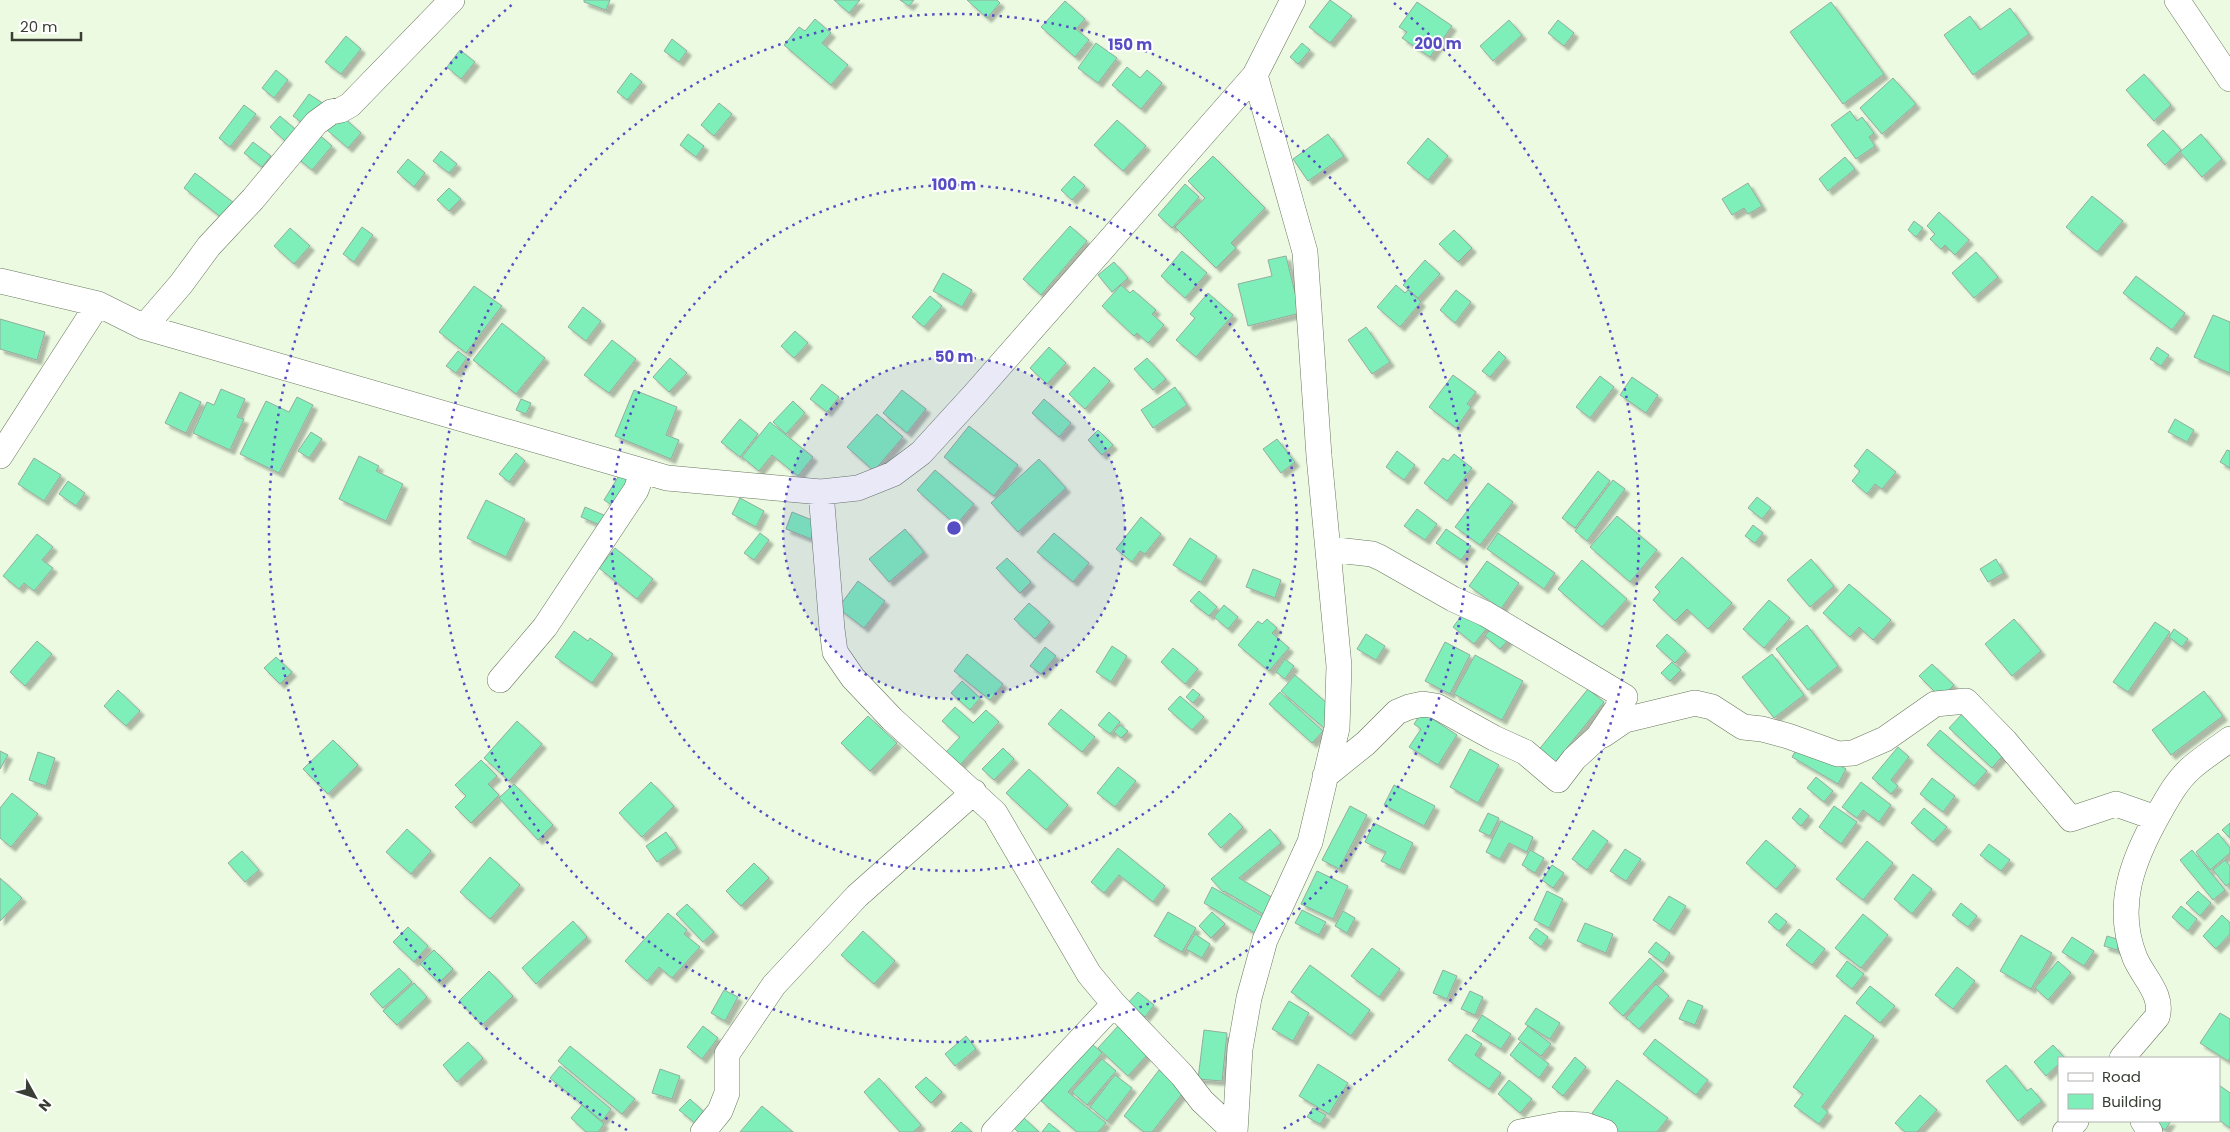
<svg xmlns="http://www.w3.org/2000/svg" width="2230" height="1132" font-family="Poppins,sans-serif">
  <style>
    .building { fill: #7fefba; stroke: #91ad9e; filter: url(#shadow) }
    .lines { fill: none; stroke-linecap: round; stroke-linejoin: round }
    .street-casing { stroke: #6a7760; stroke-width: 26 }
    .street { stroke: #fff; stroke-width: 25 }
    .ring { fill: none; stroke: #564dc4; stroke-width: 2.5; stroke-dasharray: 2.5 5 }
    .centre { fill: #564dc4; stroke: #fff; stroke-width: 2.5 }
    .ring-label { font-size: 15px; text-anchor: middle; font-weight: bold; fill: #564dc4; stroke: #fff; stroke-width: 4; stroke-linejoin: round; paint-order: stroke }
  </style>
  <defs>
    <filter id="shadow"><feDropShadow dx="4.5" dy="4.5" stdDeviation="1" flood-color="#0004"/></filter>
  </defs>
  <rect width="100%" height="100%" fill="#ebfae0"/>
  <path class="building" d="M584,0H610L606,10L584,2Z
    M834,0H860L849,13Z
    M900,0H914L909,6Z
    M967,0H997L1000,3L987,18Z
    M1330,0L1352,16L1330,43L1309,27Z
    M1065,1L1085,19L1076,29L1089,40L1075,57L1041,27Z
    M1417,2L1452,26L1430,57L1402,38L1407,32L1399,27Z
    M1831,2L1884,74L1843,104L1790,32Z
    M2010,8L2029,34L1973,75L1944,35L1970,16L1980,30Z
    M815,19L831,33L822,43L848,65L831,85L784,45L799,27L805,31Z
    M1509,20L1522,35L1493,61L1480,46Z
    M1558,20L1574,33L1564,46L1548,33Z
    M346,36L361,49L341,74L325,62Z
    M672,39L687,51L679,62L664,51Z
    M1096,43L1117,58L1098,83L1078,68Z
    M1302,43L1310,50L1298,64L1290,57Z
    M460,50L475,62L461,79L447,67Z
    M1127,67L1140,78L1147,70L1162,83L1141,109L1112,85Z
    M276,70L288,80L274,98L262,88Z
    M631,73L642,82L627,100L617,92Z
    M2144,74L2171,105L2154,121L2126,90Z
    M1893,78L1916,104L1882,134L1860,108Z
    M309,94L324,104L308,127L293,116Z
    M719,103L732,114L714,136L701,125Z
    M244,105L256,114L230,147L219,138Z
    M1850,111L1857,121L1862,117L1874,133L1869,137L1875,146L1856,159L1831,125Z
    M341,115L361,133L348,148L327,130Z
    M280,116L295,129L285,141L270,127Z
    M1117,120L1146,146L1123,171L1094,145Z
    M2163,130L2181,150L2165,165L2147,145Z
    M317,133L332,146L312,170L296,157Z
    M688,134L704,146L696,157L680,145Z
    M1328,134L1344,156L1308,181L1293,159Z
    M2201,134L2222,159L2202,177L2180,152Z
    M1428,138L1448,156L1428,180L1407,163Z
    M253,142L271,156L262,167L244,153Z
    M441,151L457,164L449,173L433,161Z
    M1213,156L1265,208L1231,243L1236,248L1216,268L1175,227L1205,198L1188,181Z
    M1845,157L1855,169L1828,191L1819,179Z
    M408,159L425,173L414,187L397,172Z
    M195,173L234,203L222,218L184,188Z
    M1074,176L1085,186L1072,200L1061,190Z
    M1748,183L1762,206L1748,214L1744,208L1732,215L1722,199Z
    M1185,184L1199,197L1172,228L1158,215Z
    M449,188L461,199L449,211L437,200Z
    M2092,196L2123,221L2097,252L2066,227Z
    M1939,212L1969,240L1955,255L1945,245L1941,249L1930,239L1935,234L1927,226Z
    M1914,221L1923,228L1916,237L1908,230Z
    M1070,226L1087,241L1041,295L1023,279Z
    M362,227L373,235L354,262L343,254Z
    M290,228L310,246L294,264L274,246Z
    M1454,230L1472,248L1458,262L1439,244Z
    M1182,251L1207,273L1185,298L1161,276Z
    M1976,252L1998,277L1974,298L1952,273Z
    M1286,256L1300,313L1248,326L1238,284L1272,276L1268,260Z
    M1425,260L1440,274L1418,298L1403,285Z
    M1114,262L1128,278L1112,292L1098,275Z
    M943,273L972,290L962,307L933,291Z
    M2136,276L2185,313L2172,330L2123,293Z
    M1121,285L1130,293L1133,290L1156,310L1152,314L1164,325L1148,343L1137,333L1134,336L1102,306Z
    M1396,285L1405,293L1408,290L1421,302L1400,327L1377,307Z
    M474,286L502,306L466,353L439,332Z
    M1456,290L1471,302L1455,323L1440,310Z
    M1208,293L1233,315L1196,357L1176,340L1195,318L1190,314Z
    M930,296L942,306L924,327L912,317Z
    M583,307L601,321L586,341L568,327Z
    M2213,315L2230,322V373L2194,357Z
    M0,319L45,332L37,360L0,349Z
    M502,323L545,358L516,394L473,360Z
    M1366,327L1390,362L1372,374L1348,340Z
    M795,331L808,343L794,358L781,346Z
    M612,340L636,359L609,393L584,375Z
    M1049,347L1066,363L1047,384L1030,368Z
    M2157,347L2169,355L2161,366L2150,359Z
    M458,351L467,358L456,373L446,366Z
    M1499,351L1506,358L1490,377L1482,371Z
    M670,358L687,373L669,392L653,377Z
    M1147,358L1166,379L1153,390L1134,369Z
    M1094,367L1110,381L1085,409L1069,394Z
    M1453,375L1476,392L1467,404L1471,407L1456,428L1429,407Z
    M1600,376L1614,387L1590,418L1576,407Z
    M1632,377L1658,395L1646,413L1620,395Z
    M822,384L839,397L827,412L810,399Z
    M1175,387L1187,405L1153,428L1141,410Z
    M221,389L245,399L237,417L244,419L230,450L193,433L207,402L214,405Z
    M634,390L677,407L666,435L679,440L671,459L615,436Z
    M902,390L926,409L907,433L883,413Z
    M180,392L201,402L186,433L165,423Z
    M297,397L313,405L279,473L240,454L266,401L289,412Z
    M521,399L531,403L526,414L516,410Z
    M1044,399L1071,423L1059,437L1032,413Z
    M793,401L805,413L786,434L773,422Z
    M877,414L903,437L874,471L847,447Z
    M740,419L758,434L740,457L721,442Z
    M2175,419L2194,430L2187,442L2168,432Z
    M770,422L813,457L798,476L772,455L759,471L742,457Z
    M969,426L1018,465L994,496L944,457Z
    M1098,430L1113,445L1102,455L1088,440Z
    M311,432L322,439L309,458L298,451Z
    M1277,439L1295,462L1281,473L1263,449Z
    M1867,449L1896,472L1882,489L1875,484L1867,494L1852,481L1860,471L1854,466Z
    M2227,450L2230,451V468L2220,462Z
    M1397,451L1415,465L1404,480L1386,467Z
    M516,453L525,461L509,482L499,474Z
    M1454,454L1472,468L1447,501L1424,483L1443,458L1448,461Z
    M359,456L379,466L376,471L403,484L386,521L339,499Z
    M34,458L61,475L44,501L18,484Z
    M1039,459L1066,488L1018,532L991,503Z
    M935,470L974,504L956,525L917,490Z
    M1598,471L1610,481L1575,528L1562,518Z
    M620,474L634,483L618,509L604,500Z
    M1613,480L1625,489L1587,541L1575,531Z
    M68,481L85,493L76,506L59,494Z
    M1488,483L1513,502L1480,545L1455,527Z
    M1757,497L1771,508L1762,519L1748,508Z
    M740,498L764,511L756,527L732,514Z
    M486,500L525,519L506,557L467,538Z
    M585,507L606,516L602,526L581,517Z
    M1417,509L1437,524L1425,540L1404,526Z
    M792,512L817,522L811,539L786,529Z
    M1617,516L1657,550L1630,582L1590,547Z
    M1141,517L1161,534L1145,554L1140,551L1132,562L1116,549Z
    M1753,525L1763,533L1755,543L1745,536Z
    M905,529L924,552L889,582L869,559Z
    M1446,529L1471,546L1461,560L1436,543Z
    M760,533L769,540L754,560L744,553Z
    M1054,533L1089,563L1073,582L1037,552Z
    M1498,533L1555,573L1544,589L1487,549Z
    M37,534L53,547L42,560L53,568L34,591L24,583L19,589L3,576Z
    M1190,538L1217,556L1201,582L1173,565Z
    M615,548L653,579L637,599L599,568Z
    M1682,557L1732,603L1708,629L1687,609L1675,621L1653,600L1660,592L1655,587Z
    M1007,558L1031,582L1020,593L996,568Z
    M1811,559L1834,586L1810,607L1787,580Z
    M1996,559L2004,573L1988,582L1980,569Z
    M1582,560L1627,599L1602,627L1558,589Z
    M1487,561L1519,583L1501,609L1469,586Z
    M1253,569L1281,580L1275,598L1246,587Z
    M858,581L885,601L864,628L838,608Z
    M1849,584L1891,620L1873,640L1859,627L1850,637L1823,613Z
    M1199,591L1217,607L1209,616L1190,601Z
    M1769,600L1790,618L1764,648L1743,629Z
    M1029,603L1050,622L1035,639L1014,619Z
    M1224,605L1238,617L1228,629L1214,617Z
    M1466,610L1488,627L1474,644L1453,627Z
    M1267,619L1277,628L1272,633L1289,648L1269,671L1238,645L1258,621L1262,624Z
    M2014,619L2041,651L2012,676L1985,644Z
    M2155,622L2170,632L2128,692L2113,682Z
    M1807,625L1838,666L1808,690L1776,649Z
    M1493,626L1509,639L1500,649L1485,636Z
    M2174,629L2188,639L2182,647L2169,637Z
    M574,631L588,641L590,638L613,654L592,683L555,657Z
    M1366,634L1385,646L1376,660L1357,649Z
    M1667,634L1686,651L1675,663L1656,646Z
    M37,641L52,654L25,686L10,672Z
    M1445,642L1470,655L1450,694L1425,681Z
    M1112,646L1127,656L1111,682L1096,672Z
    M1045,647L1056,656L1041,674L1030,666Z
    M1173,648L1198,669L1185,684L1161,662Z
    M967,654L1003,684L990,700L954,671Z
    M1772,654L1804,695L1774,718L1742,677Z
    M1475,655L1523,681L1502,720L1454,694Z
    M276,657L292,672L280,684L264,668Z
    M1285,659L1294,666L1285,679L1276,672Z
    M1672,662L1681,670L1670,681L1661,673Z
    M1932,664L1954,685L1941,698L1919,676Z
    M1295,675L1337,712L1324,728L1281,691Z
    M962,681L980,698L970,710L951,693Z
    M1193,689L1200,695L1193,703L1186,697Z
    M1588,689L1604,702L1553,765L1537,752Z
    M118,690L140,711L126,726L104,706Z
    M2204,691L2223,716L2171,755L2152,730Z
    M1280,692L1323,731L1312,743L1269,704Z
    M1180,696L1204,717L1192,730L1168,709Z
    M955,707L973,723L986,710L999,722L960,765L946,752L960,737L942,721Z
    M1061,709L1095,737L1082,752L1048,724Z
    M1109,712L1120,722L1110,734L1098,725Z
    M1422,712L1457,735L1438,765L1409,747L1421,729L1414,724Z
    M1964,712L2006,752L1992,768L1949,728Z
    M868,716L897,743L870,771L841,743Z
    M517,721L542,744L509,781L484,758Z
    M1120,725L1128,731L1121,738L1114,732Z
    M1940,730L1987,771L1974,786L1927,745Z
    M333,740L358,765L328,794L303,769Z
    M1800,743L1846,769L1838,784L1792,757Z
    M1898,747L1909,757L1891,780L1898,786L1891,794L1872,778Z
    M1003,748L1014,759L994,780L982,769Z
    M1470,749L1499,765L1478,803L1450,787Z
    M0,751L8,755L0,769Z
    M38,752L55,758L46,786L29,780Z
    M481,760L497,776L488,784L499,795L471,823L455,807L466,796L455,785Z
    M1118,767L1136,781L1115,807L1097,793Z
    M1029,769L1068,805L1046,830L1006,793Z
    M1816,777L1833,791L1824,802L1807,788Z
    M1932,778L1955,796L1943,812L1920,794Z
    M651,782L674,806L642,837L619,813Z
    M1861,782L1891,805L1879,822L1863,810L1857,818L1842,807Z
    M514,784L553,825L538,840L499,798Z
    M1394,785L1435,806L1424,826L1384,805Z
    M12,793L38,814L11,847L0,838V808Z
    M1350,806L1367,815L1339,869L1322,860Z
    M1834,806L1857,822L1841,844L1819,827Z
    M1800,808L1809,816L1801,826L1792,818Z
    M1924,808L1947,827L1933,842L1911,823Z
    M1230,813L1243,827L1221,848L1208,834Z
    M1488,813L1499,818L1490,836L1479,831Z
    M1501,821L1533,837L1527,852L1509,843L1500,859L1486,852Z
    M1374,823L1413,843L1400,870L1381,861L1386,852L1365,842Z
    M2230,823V838L2222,830Z
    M407,829L431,851L411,874L386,852Z
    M1270,829L1281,843L1239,878L1275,899L1265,915L1224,891L1223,892L1211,879Z
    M1593,830L1608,841L1587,870L1572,859Z
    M666,832L677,848L657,862L646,846Z
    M2218,833L2230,848V853L2210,870L2196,852Z
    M1766,840L1796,866L1776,889L1746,863Z
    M1867,841L1893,863L1863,900L1836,879Z
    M1989,844L2010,860L2001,871L1980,855Z
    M1118,848L1165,886L1153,902L1119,875L1104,893L1091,882Z
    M1625,849L1641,859L1626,881L1610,871Z
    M1530,850L1544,858L1535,873L1522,865Z
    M2192,850L2225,890L2213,900L2180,860Z
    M242,851L259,870L245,882L228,863Z
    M490,857L520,885L490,919L460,892Z
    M2225,860L2230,866V883L2226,886L2213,870Z
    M754,863L769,878L741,906L726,891Z
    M1552,865L1564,873L1553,888L1542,880Z
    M1317,871L1348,886L1333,919L1301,904Z
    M1913,874L1932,889L1912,914L1894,899Z
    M0,878L22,898L0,921Z
    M1212,887L1264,917L1255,933L1204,903Z
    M1547,891L1563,899L1549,928L1534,920Z
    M2198,891L2211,903L2200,916L2186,903Z
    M1669,896L1686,906L1670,931L1653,920Z
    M1961,903L1977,916L1968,927L1952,915Z
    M687,904L714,932L703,942L676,914Z
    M2181,906L2197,919L2188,931L2172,917Z
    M1302,910L1326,922L1319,935L1295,923Z
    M1343,911L1355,918L1347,933L1335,926Z
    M1168,912L1196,928L1182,952L1154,936Z
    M1212,912L1225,924L1211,938L1199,926Z
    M668,913L687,930L684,934L700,947L672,978L659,967L647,981L625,961Z
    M1776,913L1787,922L1779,931L1768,922Z
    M1863,914L1888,935L1861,968L1835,948Z
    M2222,915L2230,923V934L2216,949L2203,936Z
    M573,921L587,937L536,984L522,968Z
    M1585,923L1613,934L1606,953L1577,941Z
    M408,927L428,946L414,962L393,942Z
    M1536,928L1548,937L1541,947L1529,938Z
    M1799,929L1825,949L1812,965L1786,945Z
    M863,931L895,961L874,984L841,955Z
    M1195,934L1210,944L1202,958L1186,949Z
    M2021,935L2052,953L2031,989L2000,971Z
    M2107,936L2120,940L2117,950L2104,946Z
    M2072,937L2094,951L2084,966L2062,952Z
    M1656,942L1670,953L1663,963L1648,952Z
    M1372,948L1400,969L1379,997L1351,976Z
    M434,950L453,969L439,983L420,964Z
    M1650,958L1664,971L1623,1016L1609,1003Z
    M1847,961L1864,974L1852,989L1836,976Z
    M2058,961L2071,973L2048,1000L2035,988Z
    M1310,965L1370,1010L1351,1036L1291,992Z
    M1957,967L1975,981L1953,1009L1935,995Z
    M399,968L412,982L383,1008L370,994Z
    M1443,970L1457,976L1447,999L1433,993Z
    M489,971L513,996L482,1025L459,1001Z
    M414,983L427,997L397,1025L383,1011Z
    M1656,984L1669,996L1639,1029L1626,1018Z
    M1870,986L1895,1006L1880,1023L1856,1003Z
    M724,990L738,997L725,1021L711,1013Z
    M1470,991L1483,997L1475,1015L1461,1009Z
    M1138,992L1154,1005L1145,1017L1128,1003Z
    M1688,1000L1703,1006L1695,1025L1679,1019Z
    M1289,1001L1309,1013L1293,1041L1272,1029Z
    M1536,1008L1560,1023L1550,1039L1525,1024Z
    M2220,1013L2230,1019V1058L2228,1061L2200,1043Z
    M1482,1015L1511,1034L1501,1049L1472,1031Z
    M1845,1015L1874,1036L1822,1107L1828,1112L1819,1124L1794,1106L1803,1094L1793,1087Z
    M1119,1025L1148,1054L1128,1076L1098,1048Z
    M703,1026L718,1038L702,1059L687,1047Z
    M1528,1026L1551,1044L1541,1056L1518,1039Z
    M1204,1030L1227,1033L1222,1081L1198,1079Z
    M1466,1034L1482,1044L1475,1055L1501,1073L1489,1089L1448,1060Z
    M966,1036L976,1049L955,1066L945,1054Z
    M1655,1039L1708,1080L1696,1095L1643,1054Z
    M468,1042L483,1058L457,1082L443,1065Z
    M1520,1042L1549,1064L1539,1078L1510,1055Z
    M1091,1043L1102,1053L1068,1092L1106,1123L1098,1132H1077L1041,1101Z
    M2053,1045L2065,1058H2059V1064L2046,1076L2034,1062Z
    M570,1046L635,1099L622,1114L558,1061Z
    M1575,1057L1586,1067L1563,1096L1552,1087Z
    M1102,1059L1116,1071L1087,1105L1072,1092Z
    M1318,1064L1348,1083L1329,1114L1299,1096Z
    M2006,1065L2027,1091L2031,1088L2042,1101L2018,1121L1986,1081Z
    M560,1066L611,1109L602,1121L550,1078Z
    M660,1069L680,1076L672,1099L652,1093Z
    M1159,1070L1185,1090L1152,1132H1144L1124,1116Z
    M1115,1075L1132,1088L1107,1121L1090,1107Z
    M926,1077L942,1092L931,1103L915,1087Z
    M879,1078L921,1125L913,1132H900L864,1092Z
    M1509,1080L1532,1099L1520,1113L1498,1094Z
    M1617,1080L1668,1118L1657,1132H1617L1592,1113Z
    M2219,1085L2230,1093V1128L2219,1120Z
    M1920,1095L1937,1110L1917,1132H1905L1895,1123Z
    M690,1099L704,1112L695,1123L679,1110Z
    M582,1105L604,1124L598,1132H586L571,1118Z
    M762,1106L793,1132H740Z
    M1313,1108L1326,1115L1320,1124L1307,1117Z
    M1023,1117L1039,1132H1018L1013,1127Z
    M2152,1121H2171L2165,1130Z
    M961,1122L972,1132H951Z
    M1049,1123L1060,1132H1042Z"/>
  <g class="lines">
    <g class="street-casing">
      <path id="street" d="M2177,0L2230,79
        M0,281L98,304L144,327L667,478L821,492L858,488L893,474L921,453L974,395L1255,75L1293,0
        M144,327L181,284L209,246L253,199L316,123L331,112L341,110L350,105L452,0
        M0,456L98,304
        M821,492L832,629L835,652L853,678L892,719L995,813L1089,974L1114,1004L1182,1075L1202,1101L1235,1132
        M500,680L545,627L636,490L643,471
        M1603,735L1625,720L1695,703L1712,707L1743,727L1762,729L1788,736L1838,754L1853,753L1885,739L1935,704L1966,701L2005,741L2071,819L2116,804L2156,818
        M1325,776L1366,743L1397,712L1409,707L1423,704L1436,706L1494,738L1525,752L1558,780L1574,759L1598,737L1625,697L1486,614L1453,599L1381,558L1372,554L1328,549
        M2122,1058L2157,1017C2164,995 2143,977 2135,958C2114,906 2133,859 2159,813C2168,797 2177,781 2190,769C2202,758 2217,749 2230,739
        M2143,1121L2150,1132
        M703,1132L720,1111L727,1093V1054L774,985L857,896L974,792
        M994,1132L1114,1004
        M1235,1132L1240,1049L1249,998L1265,940L1310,842L1337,728L1339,666L1319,456L1305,252L1255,75
        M1520,1132L1562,1124L1585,1125L1605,1132
        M2065,1132L2076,1121"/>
    </g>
    <use href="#street" class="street"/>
  </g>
  <circle cx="954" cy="528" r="171" fill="#564dc4" fill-opacity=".12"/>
  <g class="ring">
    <circle cx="954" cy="528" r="171"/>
    <circle cx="954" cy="528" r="343"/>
    <circle cx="954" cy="528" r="514"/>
    <path d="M627 1130A685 685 0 0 1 514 3M1394 3A685 685 0 0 1 1281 1130"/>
  </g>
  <circle cx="954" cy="528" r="8" class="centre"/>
  <g class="ring-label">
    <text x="1438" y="49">200 m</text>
    <text x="1130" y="50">150 m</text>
    <text x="954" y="190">100 m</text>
    <text x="954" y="362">50 m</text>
  </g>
  <rect x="2058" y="1057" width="162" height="65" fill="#ffffff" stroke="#afb2ad"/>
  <rect x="2068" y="1073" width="25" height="8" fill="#ffffff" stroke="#afb2ad"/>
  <text x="2102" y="1082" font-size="15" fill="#383e33">Road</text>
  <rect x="2068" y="1094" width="25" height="15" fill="#7fefba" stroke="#afb2ad"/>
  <text x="2102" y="1107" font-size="15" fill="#383e33">Building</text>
  <g transform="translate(35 1097) rotate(130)" stroke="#ffffff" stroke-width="4" paint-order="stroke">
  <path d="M0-4L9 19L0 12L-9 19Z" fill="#383e33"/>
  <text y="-8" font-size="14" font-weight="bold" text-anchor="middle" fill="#383e33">N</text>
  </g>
  <path d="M12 32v8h69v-8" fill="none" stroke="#383e33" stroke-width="2.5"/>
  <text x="20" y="32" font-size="15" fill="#383e33" stroke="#ffffff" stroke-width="4" paint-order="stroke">20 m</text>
</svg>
